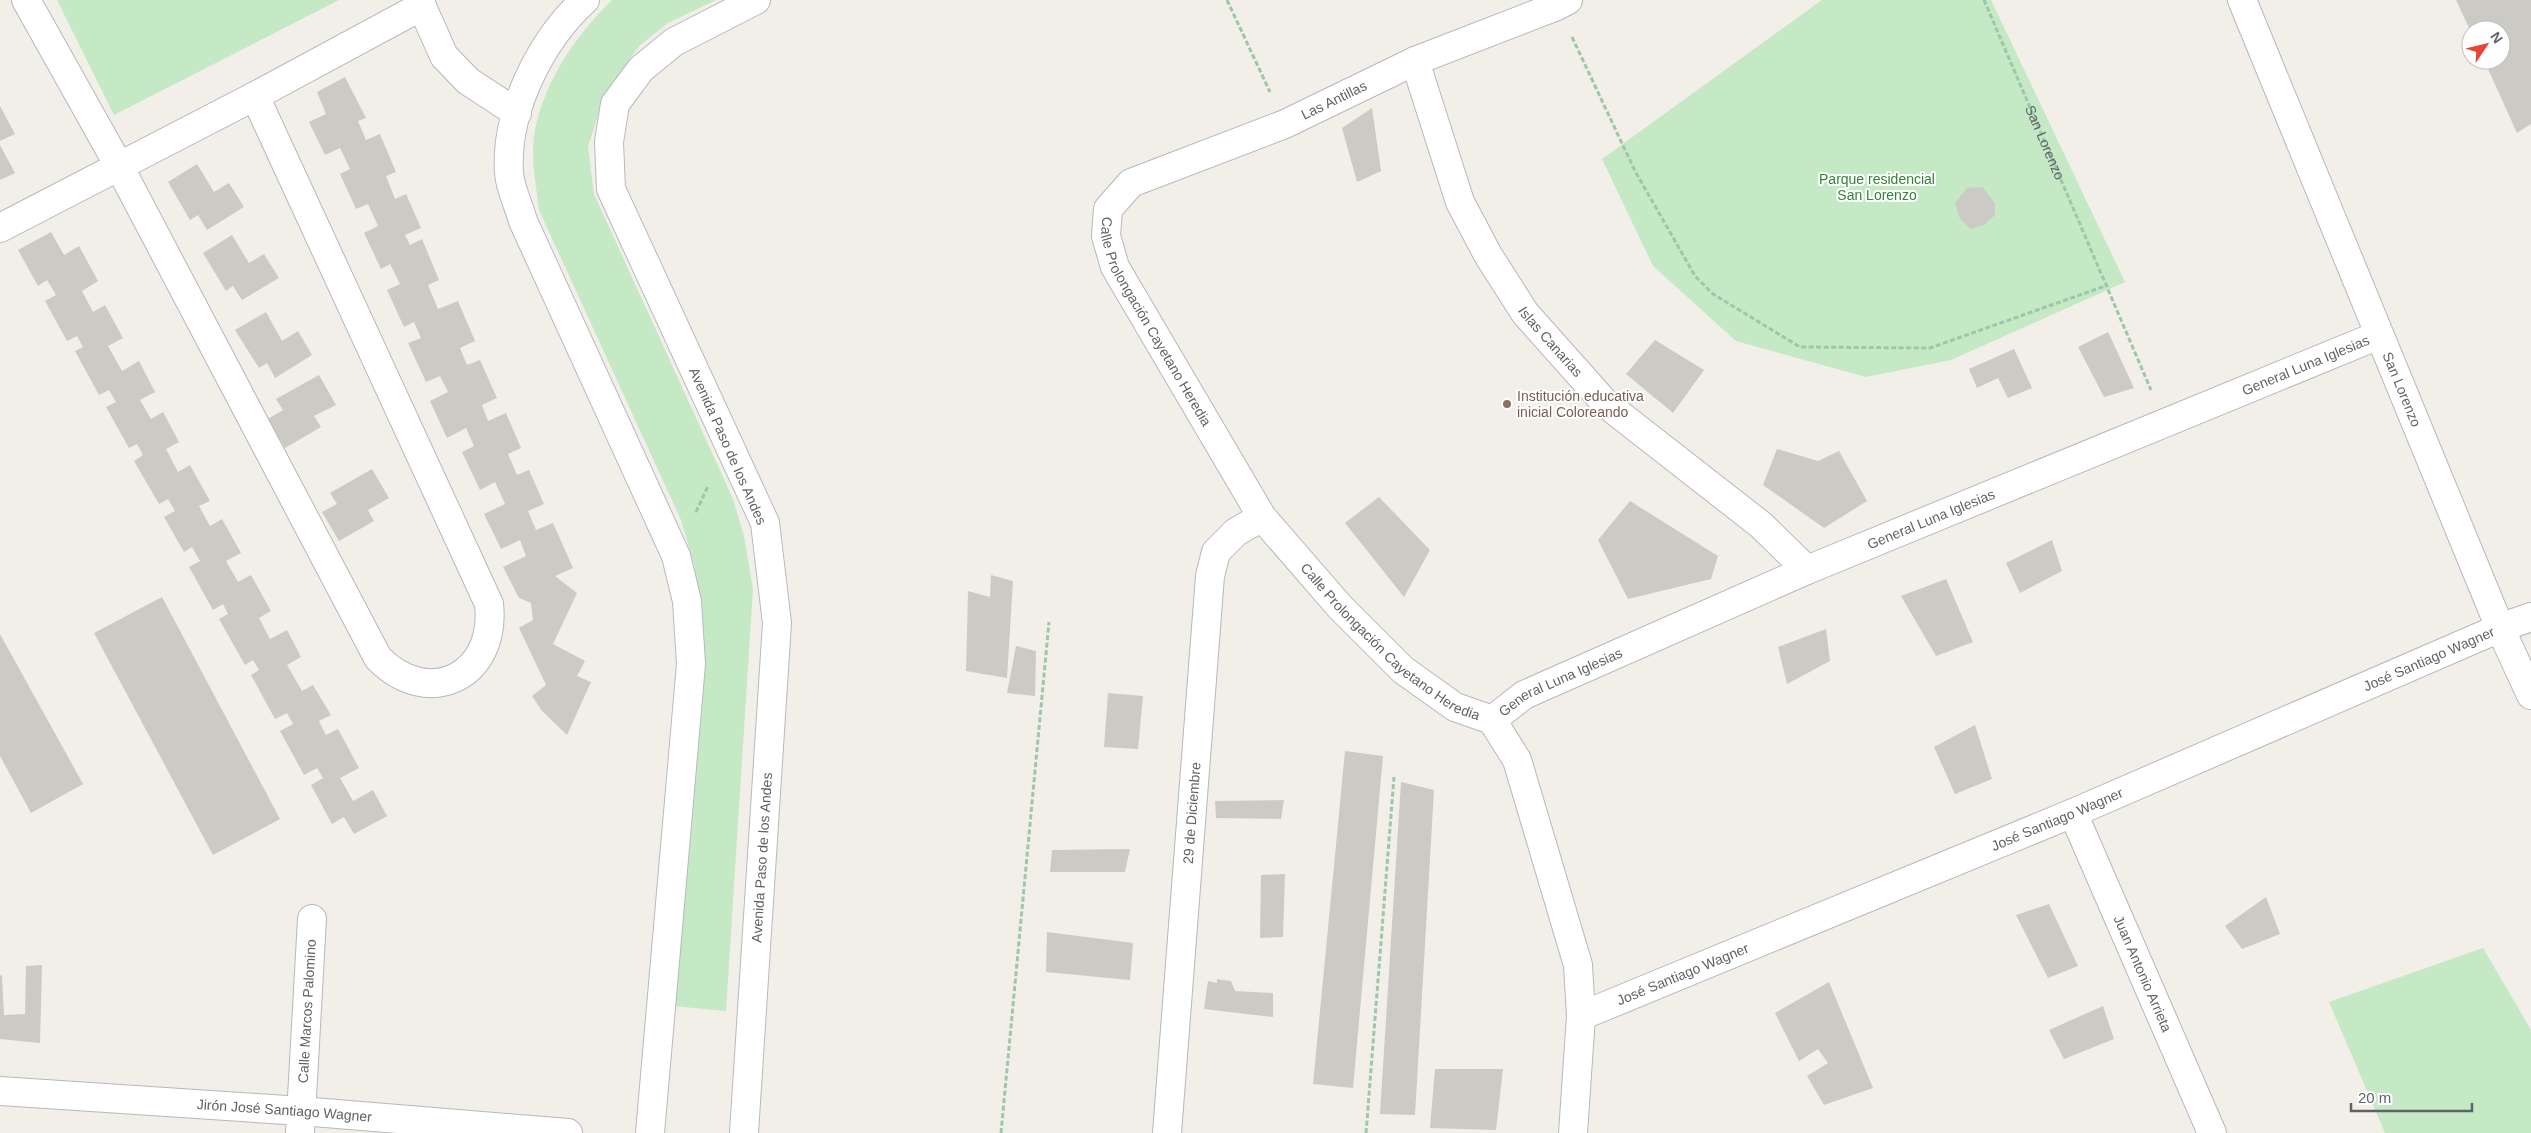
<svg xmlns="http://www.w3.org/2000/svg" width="2531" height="1133" font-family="Arial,sans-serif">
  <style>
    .green { fill: #c5e8c5 }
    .building { fill: #cccac5 }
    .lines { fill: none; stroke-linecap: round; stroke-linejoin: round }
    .street-casing { stroke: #b5b8bc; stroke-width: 30 }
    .secondary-casing { stroke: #b6babf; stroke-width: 30 }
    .path { stroke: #9cc7a9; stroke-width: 3; stroke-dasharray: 5 2.5; stroke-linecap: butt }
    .street { stroke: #fff; stroke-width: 28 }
    .secondary { stroke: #fff; stroke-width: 28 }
    .education-dot { fill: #8d6e63; stroke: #fff; stroke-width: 2 }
    .labels { text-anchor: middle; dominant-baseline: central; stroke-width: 4; stroke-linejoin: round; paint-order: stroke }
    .street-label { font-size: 14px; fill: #5f6368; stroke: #fff }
    .park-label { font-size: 14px; fill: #348238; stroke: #fff }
    .education-label { font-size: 14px; fill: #785e54; stroke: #fff; text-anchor: start }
  </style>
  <rect width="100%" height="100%" fill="#f1efe8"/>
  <path class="green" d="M57,0H339L114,115Z
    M612,0H716L668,23L640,45L619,74L601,106L588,147L594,194L733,499L744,536L753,589L726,1011L673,1006L703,665V614L694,564L681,520L539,210C536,184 530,156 535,130C545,80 576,35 612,0Z
    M1822,0H1991L2125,282L1951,360L1866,377L1736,341L1653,266L1602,159Z
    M2483,948L2531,1030V1133H2385L2329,1002Z"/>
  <path class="building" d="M2456,0H2531V124L2517,133L2484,60H2501V30H2470Z
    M345,77L366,118L358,121L366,140L380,134L396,172L386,176L395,199L406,194L421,228L405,235L410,245L422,239L439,280L428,285L438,309L458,301L475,341L460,348L467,365L480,360L497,398L482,405L488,421L506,413L521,448L508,454L517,475L529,470L544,504L528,511L536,530L553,523L573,568L555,576L577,593L553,644L585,661L577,676L591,682L567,735L542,711L532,696L546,685L519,628L533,620L531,603L519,598L503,567L526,556L520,540L501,549L484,514L505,504L495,482L480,490L462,452L474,446L466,428L447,438L430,401L448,392L440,376L426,382L408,343L421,338L414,322L404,327L387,290L400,284L390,264L381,269L364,233L378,226L368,204L356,209L340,174L350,169L340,148L325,155L309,122L326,114L317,92Z
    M0,106L15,134L0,141Z
    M1372,108L1381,171L1357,182L1342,128Z
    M0,145L15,173L0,180Z
    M197,164L214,192L229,183L244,207L207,230L198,215L190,220L168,182Z
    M1983,187L1995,204V215L1984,225L1971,229L1960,219L1955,203L1967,188Z
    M51,232L64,255L79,246L98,281L82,291L93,312L105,305L123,338L108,346L122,371L139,361L155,392L140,400L151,419L163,412L179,442L166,449L178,472L190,465L210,501L199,506L210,526L222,519L241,553L226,561L238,582L251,575L271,611L259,618L270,639L287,630L301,657L287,665L302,691L313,685L331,715L319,721L326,735L338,729L359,768L340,778L353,801L373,790L387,816L354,834L344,817L332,824L311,785L323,778L317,768L304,775L280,731L293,724L287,713L275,719L251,675L259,670L253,660L245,665L219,619L228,614L223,604L213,610L189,567L200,561L192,547L184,552L164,517L175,511L168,499L159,504L134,461L143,455L137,444L129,448L106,407L116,402L109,390L99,395L75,351L83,347L77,336L67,341L45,301L56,295L47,280L38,286L18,250Z
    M232,235L249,263L264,254L279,278L242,300L233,286L226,291L203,253Z
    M266,312L282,341L298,331L312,355L275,378L267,363L259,368L235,330Z
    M2108,332L2134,388L2104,397L2078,347Z
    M1655,340L1704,370L1673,413L1626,374Z
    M2014,349L2032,388L2008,398L1998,378L1977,388L1969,369Z
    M319,375L336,405L314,416L321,427L285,448L268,419L283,410L276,399Z
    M1777,449L1818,461L1839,451L1867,501L1824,528L1763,485Z
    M372,469L389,498L368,510L374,521L339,541L322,512L337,504L330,493Z
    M1379,497L1430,550L1404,597L1345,523Z
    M1630,501L1718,556L1711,579L1628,599L1598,540Z
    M2052,540L2062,571L2020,593L2006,563Z
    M991,575L1013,581L1007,678L966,671L968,591L990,597Z
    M1946,579L1973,642L1936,656L1901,596Z
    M162,597L280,819L213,855L94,633Z
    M1826,629L1830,661L1787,684L1778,647Z
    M0,634L83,784L31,813L0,756Z
    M1016,646L1036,651L1035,696L1007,693Z
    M1108,693L1143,696L1138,749L1104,747Z
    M1975,725L1992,779L1955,794L1934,747Z
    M1345,751L1383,756L1353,1088L1313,1084Z
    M1401,782L1434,790L1415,1115L1380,1114Z
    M1284,800L1281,819L1216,818L1215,801Z
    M1130,849L1125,872H1050L1052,850Z
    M1285,874L1283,937L1260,938L1261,875Z
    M2266,897L2280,934L2242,949L2225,926Z
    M2049,904L2078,966L2048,978L2016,915Z
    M1047,932L1133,943L1130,980L1046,972Z
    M42,965L40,1043L0,1039V975L2,976L4,1015L25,1014L26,966Z
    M1217,979L1231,981L1235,991L1273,993V1017L1204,1009L1208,981L1217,983Z
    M1829,982L1873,1088L1824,1105L1807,1076L1828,1063L1818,1049L1799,1061L1775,1013Z
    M2103,1006L2114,1039L2064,1059L2049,1030Z
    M1435,1069H1503L1496,1130L1430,1128Z"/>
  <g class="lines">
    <g class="street-casing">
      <g id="street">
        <path d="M26,0L119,166L378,658C429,710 497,676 489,604L255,96"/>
        <path d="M419,0L444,56L468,81L517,113"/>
        <path id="s2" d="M1568,0L1557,6L1415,61L1285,124L1131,183L1108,209L1106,236L1115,267L1262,517L1340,607L1403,670L1455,707L1492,720L1517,760L1578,965L1581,1016L1573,1133"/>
        <path id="s3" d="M2242,0L2500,628L2531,695"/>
        <path id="s4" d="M1415,61L1460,202L1488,255L1525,313L1606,404L1761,525L1807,570"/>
        <path d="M0,228L255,96L422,6"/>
        <path id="s5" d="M1492,720L1524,695L1807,570L2379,335"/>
        <path id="s6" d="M2073,813L2212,1133"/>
        <path id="s7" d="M1581,1016L2073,813L2500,628L2531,617"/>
        <path id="s8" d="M0,1091L301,1111L568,1133"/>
        <path id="s9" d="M300,1133L312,919"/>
        <path id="s10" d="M1167,1133L1210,576L1216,552L1236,532L1262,517"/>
      </g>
    </g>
    <g class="secondary-casing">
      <g id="secondary">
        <path d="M585,0C540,41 505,112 509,173C510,188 519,206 523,221L676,556L687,601L691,664L650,1133"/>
        <path id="s11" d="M744,1133L777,623L765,523L611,189L609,142L615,104L641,69L674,42L756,0"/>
      </g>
    </g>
    <g class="path">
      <path d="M1227,0L1270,92"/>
      <path id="s1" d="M1984,0L2151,390"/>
      <path d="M1572,37L1635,171L1695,276L1713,294L1800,347L1930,348L2108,285"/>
      <path d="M696,512L708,486"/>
      <path d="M1001,1133L1049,622"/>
      <path d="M1366,1133L1394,777"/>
    </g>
    <use href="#street" class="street"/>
    <use href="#secondary" class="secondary"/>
  </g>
  <circle class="education-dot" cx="1507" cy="404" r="5"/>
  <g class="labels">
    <g class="street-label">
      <text transform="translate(1334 100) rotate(-26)">Las Antillas</text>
      <text stroke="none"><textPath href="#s1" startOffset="155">San Lorenzo</textPath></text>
      <text stroke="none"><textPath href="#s2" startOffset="634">Calle Prolongación Cayetano Heredia</textPath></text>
      <text stroke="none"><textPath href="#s4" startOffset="315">Islas Canarias</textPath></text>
      <text stroke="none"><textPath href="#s5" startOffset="889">General Luna Iglesias</textPath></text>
      <text stroke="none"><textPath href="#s3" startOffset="421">San Lorenzo</textPath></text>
      <text transform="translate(728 446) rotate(66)">Avenida Paso de los Andes</text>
      <text stroke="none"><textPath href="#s5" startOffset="484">General Luna Iglesias</textPath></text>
      <text stroke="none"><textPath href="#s2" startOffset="1039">Calle Prolongación Cayetano Heredia</textPath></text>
      <text stroke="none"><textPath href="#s7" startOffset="920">José Santiago Wagner</textPath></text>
      <text stroke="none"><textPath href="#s5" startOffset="79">General Luna Iglesias</textPath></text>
      <text stroke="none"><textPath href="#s10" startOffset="321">29 de Diciembre</textPath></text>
      <text stroke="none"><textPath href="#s7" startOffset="515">José Santiago Wagner</textPath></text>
      <text stroke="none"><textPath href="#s11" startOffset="276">Avenida Paso de los Andes</textPath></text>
      <text stroke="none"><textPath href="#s6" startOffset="175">Juan Antonio Arrieta</textPath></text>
      <text stroke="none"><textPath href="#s7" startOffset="110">José Santiago Wagner</textPath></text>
      <text stroke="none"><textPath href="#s9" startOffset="122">Calle Marcos Palomino</textPath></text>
      <text stroke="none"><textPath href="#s8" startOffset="285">Jirón José Santiago Wagner</textPath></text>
    </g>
    <g class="park-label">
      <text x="1877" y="179">Parque residencial<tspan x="1877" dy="16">San Lorenzo</tspan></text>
    </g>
    <g class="education-label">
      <text x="1517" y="396">Institución educativa<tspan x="1517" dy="16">inicial Coloreando</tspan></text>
    </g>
  </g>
  <g transform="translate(2486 45) rotate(55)"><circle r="24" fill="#ffffff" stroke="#bfc1c3"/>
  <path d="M0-4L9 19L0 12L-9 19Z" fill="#ea4335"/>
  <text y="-8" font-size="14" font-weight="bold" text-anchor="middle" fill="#5f6368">N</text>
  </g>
  <path d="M2351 1103v8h121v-8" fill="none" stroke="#5f6368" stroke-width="2.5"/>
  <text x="2358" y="1103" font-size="15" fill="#5f6368" stroke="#ffffff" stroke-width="4" paint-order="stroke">20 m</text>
</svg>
